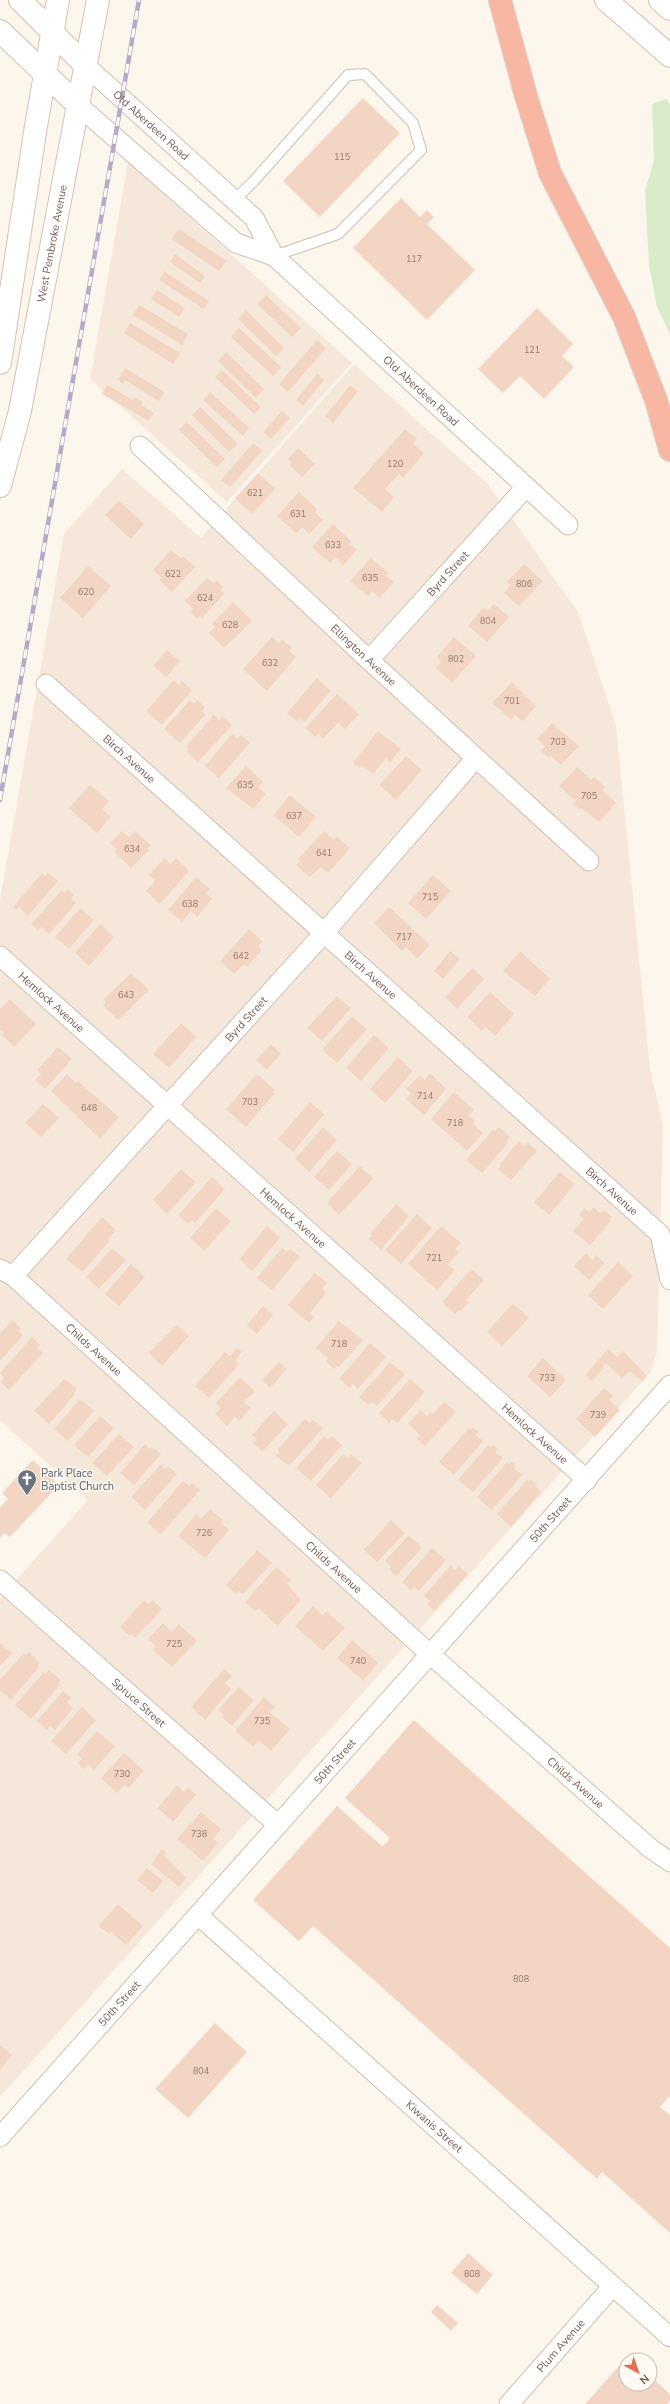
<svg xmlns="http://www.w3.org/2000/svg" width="670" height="2404" font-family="'Nunito Sans',sans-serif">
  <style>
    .residential { fill: #f5e8da }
    .green { fill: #d8ecc9 }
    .building { fill: #f3d5c3 }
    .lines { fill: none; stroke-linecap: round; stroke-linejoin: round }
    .service-casing { stroke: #d1beb0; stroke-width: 12 }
    .minor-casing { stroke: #d1beb0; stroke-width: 21 }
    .tertiary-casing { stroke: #d1beb0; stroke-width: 24 }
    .secondary-casing { stroke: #d6c0b0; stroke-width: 24 }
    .motorway-casing { stroke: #dad1cd; stroke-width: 24 }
    .service { stroke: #fff; stroke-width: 10 }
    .minor { stroke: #fff; stroke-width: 19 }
    .tertiary { stroke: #fff; stroke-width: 22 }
    .secondary { stroke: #fff; stroke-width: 22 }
    .motorway { stroke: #f7b7a3; stroke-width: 22 }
    .rail-casing { stroke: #b9a8c9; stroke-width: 4.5 }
    .rail { stroke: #fffaf3; stroke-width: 3; stroke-dasharray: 9; stroke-linecap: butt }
    .labels { text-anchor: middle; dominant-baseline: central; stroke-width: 3; stroke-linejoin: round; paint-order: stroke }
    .number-label { font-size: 9px; fill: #987a6a }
    .street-label { font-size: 11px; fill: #7a5c4d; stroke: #fffaf3 }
    .worship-label { font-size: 11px; fill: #5b616d; stroke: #fffaf3; text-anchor: start }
  </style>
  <rect width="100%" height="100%" fill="#fdf6ec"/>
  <path class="residential" d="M128,162L352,363L227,502L90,379Z
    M354,364L488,484L578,612L616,726L650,1069L663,1125L657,1353L651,1372L0,2097V1598L88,1500L0,1420V900L64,534L122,469L201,538Z"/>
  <path class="green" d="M666,99L670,104V334L657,307L649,265L645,191L654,160L652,104Z"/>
  <path class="building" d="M363,98L400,133L320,217L283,181Z
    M401,198L420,217L427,210L434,217L427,224L475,270L427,320L353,248Z
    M179,229L226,261L219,271L172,239Z
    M175,254L205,276L200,283L170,262Z
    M164,271L209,301L204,309L159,280Z
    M157,290L185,308L179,317L151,299Z
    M266,295L301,328L292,337L257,304Z
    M139,305L188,334L182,345L133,315Z
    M537,308L573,344L562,356L574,367L544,399L520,376L503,393L478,369Z
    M246,310L284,348L276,356L238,319Z
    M130,323L180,353L173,364L124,333Z
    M239,328L281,367L273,376L231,337Z
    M317,340L326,348L288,392L279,384Z
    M226,352L264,389L256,398L218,361Z
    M125,368L164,392L159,401L125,380L123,384L118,380Z
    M222,370L261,407L254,414L215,377Z
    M317,374L324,380L303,406L296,400Z
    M107,385L133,400L135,397L143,402L141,405L154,413L149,421L102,394Z
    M350,385L358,391L333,423L325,416Z
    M210,392L249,428L243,436L203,400Z
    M200,407L238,444L229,452L192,415Z
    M282,411L290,418L271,439L263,432Z
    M187,422L225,459L217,467L179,430Z
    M405,429L417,439L413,444L424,453L403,478L399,474L385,489L394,497L382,512L353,488Z
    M253,443L262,451L230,487L221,480Z
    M298,448L315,464L302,477L289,465L292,462L288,459Z
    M258,473L275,489L252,514L235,498Z
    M299,492L317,509L315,512L323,520L309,534L302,527L296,533L277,516Z
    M119,501L144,524L131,539L105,515Z
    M333,524L351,541L349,543L357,550L343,565L335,557L330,563L312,547Z
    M171,550L181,558L183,556L195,567L172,592L159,580L162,578L153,570Z
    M371,558L388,573L386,576L394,582L380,598L372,591L368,596L350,581Z
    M524,564L543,581L519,606L504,593L511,585L507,582Z
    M88,566L111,586L83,618L60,598Z
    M207,578L213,583L216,580L223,587L220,590L224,594L202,618L200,616L197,619L190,612L193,609L185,601Z
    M233,602L252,621L224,648L209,633L215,627L212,624Z
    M494,604L509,617L487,642L468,626L484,607L487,611Z
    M272,637L279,643L282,639L292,648L289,651L296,657L267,691L243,669Z
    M454,637L476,656L452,683L436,668L441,661L437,657Z
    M167,650L180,661L166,677L153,666Z
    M317,678L331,691L304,722L300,718L297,721L287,713Z
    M174,680L179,685L182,681L192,690L162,725L146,711Z
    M512,682L536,706L523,721L515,715L511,720L492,703Z
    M337,694L359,714L345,729L338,723L323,739L318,734L315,737L305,728Z
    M190,700L194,703L197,700L205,707L202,711L206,714L180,743L164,729Z
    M214,715L219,720L223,717L232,725L198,762L186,751L189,748L186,746Z
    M552,723L579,746L561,765L551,756L549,758L541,751L545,746L537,739Z
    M378,731L401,749L390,762L386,758L373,774L362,765L360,768L353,763Z
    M232,734L237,739L241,735L250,743L219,778L205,766Z
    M406,756L422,770L396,800L379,785Z
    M246,766L263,782L258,787L266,794L253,809L226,788Z
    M577,767L591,780L594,777L605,787L602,790L616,803L599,822L582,808L580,810L573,804L576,801L559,786Z
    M90,785L109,801L102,809L111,817L97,833L69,808Z
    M290,795L316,817L299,837L273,815Z
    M122,831L129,837L135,831L151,845L147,849L149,850L131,868L114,852L117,850L110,843Z
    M324,831L333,839L336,836L350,848L328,873L321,867L309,877L296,865L300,861L298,859Z
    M164,858L171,864L176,858L189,871L160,904L146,891L155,881L149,875Z
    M42,873L45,876L48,873L58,881L28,916L19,907L17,910L13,907Z
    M433,875L451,891L426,919L408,903Z
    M196,877L210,889L206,893L212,899L197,917L191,911L182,922L168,910Z
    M68,889L74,895L71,898L76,903L49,934L41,927L38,930L31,924L62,890L65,893Z
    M389,907L430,945L417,959L406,947L402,951L374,923Z
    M80,908L94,920L69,949L55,937Z
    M100,924L114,937L89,966L75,953Z
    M249,929L263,942L258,946L262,950L247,967L244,964L234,974L220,961Z
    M450,951L460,959L443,979L434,971Z
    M520,951L550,979L535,996L503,971Z
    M472,968L484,979L457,1009L445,997Z
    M131,973L149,990L118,1020L103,1005L106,1002L104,999Z
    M490,992L514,1014L495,1036L485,1027L482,1031L467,1017Z
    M337,996L351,1008L322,1041L307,1028Z
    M10,999L36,1024L14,1047L2,1035L4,1033L0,1029V1009Z
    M352,1016L367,1029L337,1063L322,1050Z
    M181,1023L196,1037L169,1068L153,1054Z
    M374,1035L389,1048L361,1081L346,1068Z
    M271,1044L281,1054L267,1070L256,1060Z
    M58,1047L72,1059L45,1089L35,1080L41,1074L37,1070Z
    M398,1057L413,1071L385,1103L370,1089Z
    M430,1073L446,1089L424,1115L406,1099L411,1093L406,1089L420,1075L425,1080Z
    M67,1074L76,1083L78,1081L119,1117L100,1139L51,1091Z
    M257,1074L275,1090L273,1093L274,1094L246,1127L226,1109Z
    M454,1092L474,1110L469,1116L475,1121L473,1124L483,1133L467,1151L431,1119Z
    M310,1102L324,1114L293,1152L278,1139Z
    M43,1104L59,1118L41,1137L25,1123Z
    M323,1127L337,1140L309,1172L295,1159Z
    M499,1127L510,1137L506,1142L508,1143L482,1173L466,1160L493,1130L495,1131Z
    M519,1141L524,1146L528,1142L537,1151L511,1180L498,1169L501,1165L500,1164Z
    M337,1151L352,1164L329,1190L314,1177Z
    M360,1166L373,1179L339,1215L328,1204L329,1200Z
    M181,1169L196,1182L167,1214L153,1200Z
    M560,1172L575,1184L549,1215L534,1202Z
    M212,1177L225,1189L195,1223L192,1220L188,1224L178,1215Z
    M396,1204L409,1216L381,1250L369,1239L372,1235L370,1234Z
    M594,1207L600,1213L604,1210L612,1217L609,1220L611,1221L590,1245L573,1231L584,1219L579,1215L584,1208L589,1212Z
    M216,1208L231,1221L204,1251L190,1238Z
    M417,1214L432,1228L401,1264L385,1250Z
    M102,1217L116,1230L108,1239L110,1241L82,1272L66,1259Z
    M267,1226L280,1238L252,1271L239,1259Z
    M441,1226L461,1243L455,1249L459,1252L448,1265L455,1270L437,1290L408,1264Z
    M112,1248L126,1260L99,1289L86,1277Z
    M282,1248L287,1252L290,1249L300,1257L272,1290L257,1278Z
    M586,1253L592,1260L596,1255L605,1263L589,1280L574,1266Z
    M618,1262L633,1276L603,1309L588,1295Z
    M131,1264L145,1277L119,1306L105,1294Z
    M471,1269L484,1280L466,1300L469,1302L461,1311L459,1310L455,1314L442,1302Z
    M315,1273L327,1283L322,1289L326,1293L310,1313L314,1317L309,1323L288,1305Z
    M513,1303L529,1318L502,1346L487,1332Z
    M263,1306L273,1315L257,1334L247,1325Z
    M12,1320L21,1328L18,1331L23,1335L0,1361V1334Z
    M339,1321L363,1340L339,1367L337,1366L334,1369L326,1362L328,1358L316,1348Z
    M177,1325L189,1336L162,1366L149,1353Z
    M32,1337L40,1345L37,1348L43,1353L9,1390L1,1382L4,1379L0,1373Z
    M370,1343L386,1357L358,1389L353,1384L350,1388L339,1379Z
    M237,1348L242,1352L235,1360L239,1364L209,1398L195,1386L225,1352L230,1356Z
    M608,1349L617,1357L623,1351L647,1376L642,1381L630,1371L622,1378L606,1363L603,1366L604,1368L592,1381L585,1375Z
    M543,1358L566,1380L550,1397L527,1376Z
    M279,1362L287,1369L270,1388L262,1380Z
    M390,1362L405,1374L377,1406L372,1402L369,1405L359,1397Z
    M240,1377L255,1391L244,1402L251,1408L239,1421L235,1417L227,1426L215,1414L221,1408L216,1403Z
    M64,1379L77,1389L74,1393L75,1394L49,1424L34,1411Z
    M410,1379L425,1392L397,1423L392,1419L389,1423L379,1413Z
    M604,1388L613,1396L609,1400L620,1410L595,1437L576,1419Z
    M80,1399L94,1411L68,1441L54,1429Z
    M444,1402L456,1412L425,1446L417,1439L420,1435L408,1424L420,1410L427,1416L430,1412L432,1415Z
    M274,1411L288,1424L262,1452L253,1443L257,1439L252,1435Z
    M100,1416L114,1428L88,1457L74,1445Z
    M305,1419L310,1423L313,1420L323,1428L292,1463L288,1465L276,1456L279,1452L277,1450Z
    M469,1428L471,1430L473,1428L479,1432L476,1435L483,1441L454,1475L439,1462Z
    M119,1434L134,1447L107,1476L92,1463Z
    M324,1436L328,1440L332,1436L342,1445L311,1481L296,1468Z
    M145,1444L150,1449L152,1447L161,1454L134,1485L120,1473Z
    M488,1445L491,1448L493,1445L498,1449L495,1452L503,1458L473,1492L458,1480Z
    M343,1454L348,1458L351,1454L362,1463L331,1498L316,1485Z
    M33,1460L59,1485L10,1537L4,1533L0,1538V1507L8,1499L2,1493Z
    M507,1462L509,1464L512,1462L516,1466L514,1469L522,1475L492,1510L477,1497Z
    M161,1464L165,1469L168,1466L177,1474L145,1510L131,1497Z
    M531,1479L537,1484L535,1486L541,1492L511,1527L497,1514L527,1480L529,1482Z
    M183,1481L189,1486L192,1483L200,1490L161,1534L147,1523Z
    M210,1509L223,1520L221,1523L229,1530L205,1558L178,1536L196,1514L201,1519Z
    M391,1520L405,1533L377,1562L364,1550Z
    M409,1535L422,1548L396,1576L389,1569L391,1567L385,1561Z
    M432,1548L446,1560L419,1591L414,1587L411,1590L402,1582Z
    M257,1550L272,1563L243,1594L239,1591L236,1594L226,1585Z
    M451,1565L455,1570L459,1566L468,1574L434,1611L427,1604L430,1601L424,1596Z
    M276,1567L291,1580L287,1584L301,1600L277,1626L259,1608L255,1611L245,1602Z
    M144,1600L148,1604L153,1600L162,1609L135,1638L131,1634L130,1636L120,1627Z
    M313,1606L323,1615L326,1611L345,1628L323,1651L295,1626Z
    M163,1623L172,1632L179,1624L197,1641L172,1667L153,1650L156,1647L148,1639Z
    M352,1640L378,1663L363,1681L337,1658Z
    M0,1643L12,1653L0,1666Z
    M29,1652L40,1662L37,1666L39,1667L11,1700L0,1690V1680L24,1653L26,1655Z
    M224,1669L232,1676L225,1683L231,1689L205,1720L191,1707Z
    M49,1670L61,1680L58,1683L60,1685L31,1719L15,1705L44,1672L46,1674Z
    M239,1687L254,1700L232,1726L222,1717L224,1715L218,1710Z
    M63,1691L71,1698L67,1702L73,1708L55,1730L50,1726L47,1730L37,1721Z
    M264,1697L275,1707L270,1712L290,1729L271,1751L259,1740L253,1747L235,1731Z
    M82,1707L96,1720L66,1754L51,1741Z
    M414,1720L670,1948V2096L660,2107L670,2115V2233L602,2172L597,2179L313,1926L299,1941L253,1900L337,1806L382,1846L387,1842L390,1838L345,1798Z
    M97,1731L115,1746L94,1770L88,1764L84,1769L78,1763L82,1759L77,1754Z
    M124,1753L144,1771L128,1788L125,1785L117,1793L101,1778Z
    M177,1785L184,1792L188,1787L196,1795L173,1822L158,1808Z
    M201,1812L221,1829L213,1839L218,1843L203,1861L177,1839Z
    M162,1849L166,1853L164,1855L186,1878L179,1887L151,1864Z
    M147,1868L163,1881L153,1893L137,1880Z
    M118,1904L143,1926L126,1945L111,1932L109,1934L99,1926Z
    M215,2023L247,2052L188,2118L155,2089Z
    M0,2045L12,2055L0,2070Z
    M468,2253L493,2275L477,2294L451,2273Z
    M437,2305L458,2323L451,2331L431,2312Z
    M628,2356L632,2360H626V2384H650V2376L670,2394V2401L667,2404H585Z"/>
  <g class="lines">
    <g class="service-casing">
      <path id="service" d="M234,200L253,182L348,75L365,74L413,123L421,150L338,234L274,256"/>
    </g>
    <g class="minor-casing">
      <g id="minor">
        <path id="s1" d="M86,66L254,218L274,256L568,525"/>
        <path d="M79,106L236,243L274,256"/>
        <path id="s2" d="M140,446L369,660L589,861"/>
        <path id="s3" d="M369,660L526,487"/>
        <path id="s4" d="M46,684L660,1234L670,1280"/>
        <path id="s5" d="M0,956L587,1480"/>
        <path id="s6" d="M0,1269L13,1276L431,1655L650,1848L670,1862"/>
        <path id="s7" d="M13,1276L323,934L476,758"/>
        <path id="s8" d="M0,1580L278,1825"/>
        <path id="s9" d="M198,1915L670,2337"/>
        <path id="s10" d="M0,2137L670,1385"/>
        <path id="s11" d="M509,2404L612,2287"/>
      </g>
    </g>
    <g class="tertiary-casing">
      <path id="tertiary" d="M20,0L86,66
        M0,31L79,106"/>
    </g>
    <g class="secondary-casing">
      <g id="secondary">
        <path d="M606,0L670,56"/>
        <path d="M660,0L670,9"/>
        <path d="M0,363L36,126L58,0"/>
        <path id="s12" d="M0,486L20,411L98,0"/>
      </g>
    </g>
    <g class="motorway-casing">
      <path id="motorway" d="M500,0L526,96L550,173L624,317L656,400L670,450"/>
    </g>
    <use href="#service" class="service"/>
    <use href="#minor" class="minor"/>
    <use href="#tertiary" class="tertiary"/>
    <use href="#secondary" class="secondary"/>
    <use href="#motorway" class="motorway"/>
    <g class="rail-casing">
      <path id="rail" d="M0,800L139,0"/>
    </g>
    <use href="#rail" class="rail"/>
  </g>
  <defs>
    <g id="church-pin" transform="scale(1)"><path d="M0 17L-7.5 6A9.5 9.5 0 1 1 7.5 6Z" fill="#6b7280" stroke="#fffaf3"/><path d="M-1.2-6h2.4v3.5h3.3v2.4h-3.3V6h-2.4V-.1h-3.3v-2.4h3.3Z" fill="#fff"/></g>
  </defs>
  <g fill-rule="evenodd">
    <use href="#church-pin" x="27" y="1479"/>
  </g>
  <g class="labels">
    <g class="number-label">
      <text x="342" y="157">115</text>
      <text x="414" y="259">117</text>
      <text x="532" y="350">121</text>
      <text x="395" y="464">120</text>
      <text x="255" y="493">621</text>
      <text x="298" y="514">631</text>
      <text x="333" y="545">633</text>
      <text x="173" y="574">622</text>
      <text x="370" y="578">635</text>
      <text x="524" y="584">806</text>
      <text x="86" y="592">620</text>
      <text x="205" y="598">624</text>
      <text x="488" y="621">804</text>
      <text x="230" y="625">628</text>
      <text x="456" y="659">802</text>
      <text x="270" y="663">632</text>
      <text x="512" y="701">701</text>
      <text x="558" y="742">703</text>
      <text x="245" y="785">635</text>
      <text x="589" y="796">705</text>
      <text x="294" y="816">637</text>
      <text x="132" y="849">634</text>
      <text x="324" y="853">641</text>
      <text x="430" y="897">715</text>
      <text x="190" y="904">638</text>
      <text x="404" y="937">717</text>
      <text x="241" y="956">642</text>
      <text x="126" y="995">643</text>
      <text x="425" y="1096">714</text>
      <text x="250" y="1102">703</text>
      <text x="89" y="1108">648</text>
      <text x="455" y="1123">718</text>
      <text x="434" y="1258">721</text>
      <text x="339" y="1344">718</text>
      <text x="547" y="1378">733</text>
      <text x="598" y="1415">739</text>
      <text x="204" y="1533">726</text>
      <text x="174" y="1644">725</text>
      <text x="358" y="1661">740</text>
      <text x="262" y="1721">735</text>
      <text x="122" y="1774">730</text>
      <text x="199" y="1834">738</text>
      <text x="521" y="1979">808</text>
      <text x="201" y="2071">804</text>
      <text x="472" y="2274">808</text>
    </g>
    <g class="street-label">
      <text stroke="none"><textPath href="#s1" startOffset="88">Old Aberdeen Road</textPath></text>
      <text stroke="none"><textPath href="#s12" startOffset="248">West Pembroke Avenue</textPath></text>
      <text stroke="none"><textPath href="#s1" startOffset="469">Old Aberdeen Road</textPath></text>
      <text stroke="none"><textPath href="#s3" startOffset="117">Byrd Street</textPath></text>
      <text stroke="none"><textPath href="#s2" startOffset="306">Ellington Avenue</textPath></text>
      <text stroke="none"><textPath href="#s4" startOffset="112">Birch Avenue</textPath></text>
      <text stroke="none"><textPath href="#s4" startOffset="436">Birch Avenue</textPath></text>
      <text stroke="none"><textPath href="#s5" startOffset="69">Hemlock Avenue</textPath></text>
      <text stroke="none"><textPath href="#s7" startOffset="347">Byrd Street</textPath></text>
      <text stroke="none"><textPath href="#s4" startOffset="760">Birch Avenue</textPath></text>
      <text stroke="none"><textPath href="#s5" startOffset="393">Hemlock Avenue</textPath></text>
      <text stroke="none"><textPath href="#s6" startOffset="124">Childs Avenue</textPath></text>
      <text stroke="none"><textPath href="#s5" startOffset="717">Hemlock Avenue</textPath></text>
      <text stroke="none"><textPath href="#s10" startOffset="827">50th Street</textPath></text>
      <text stroke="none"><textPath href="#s6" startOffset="448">Childs Avenue</textPath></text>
      <text stroke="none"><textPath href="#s8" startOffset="185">Spruce Street</textPath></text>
      <text stroke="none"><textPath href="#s10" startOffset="503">50th Street</textPath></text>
      <text stroke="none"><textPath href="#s6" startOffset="772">Childs Avenue</textPath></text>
      <text stroke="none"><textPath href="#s10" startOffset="179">50th Street</textPath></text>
      <text stroke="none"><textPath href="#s9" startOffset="317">Kiwanis Street</textPath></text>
      <text stroke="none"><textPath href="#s11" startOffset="78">Plum Avenue</textPath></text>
    </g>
    <g class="worship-label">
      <text x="41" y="1473">Park Place<tspan x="41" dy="13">Baptist Church</tspan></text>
    </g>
  </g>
  <g transform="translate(638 2372) rotate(139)"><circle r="19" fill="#fffaf3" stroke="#cabbb1"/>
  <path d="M0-3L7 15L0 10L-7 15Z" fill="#e76f51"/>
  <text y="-6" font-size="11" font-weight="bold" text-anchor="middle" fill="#7a5c4d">N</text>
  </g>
</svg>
